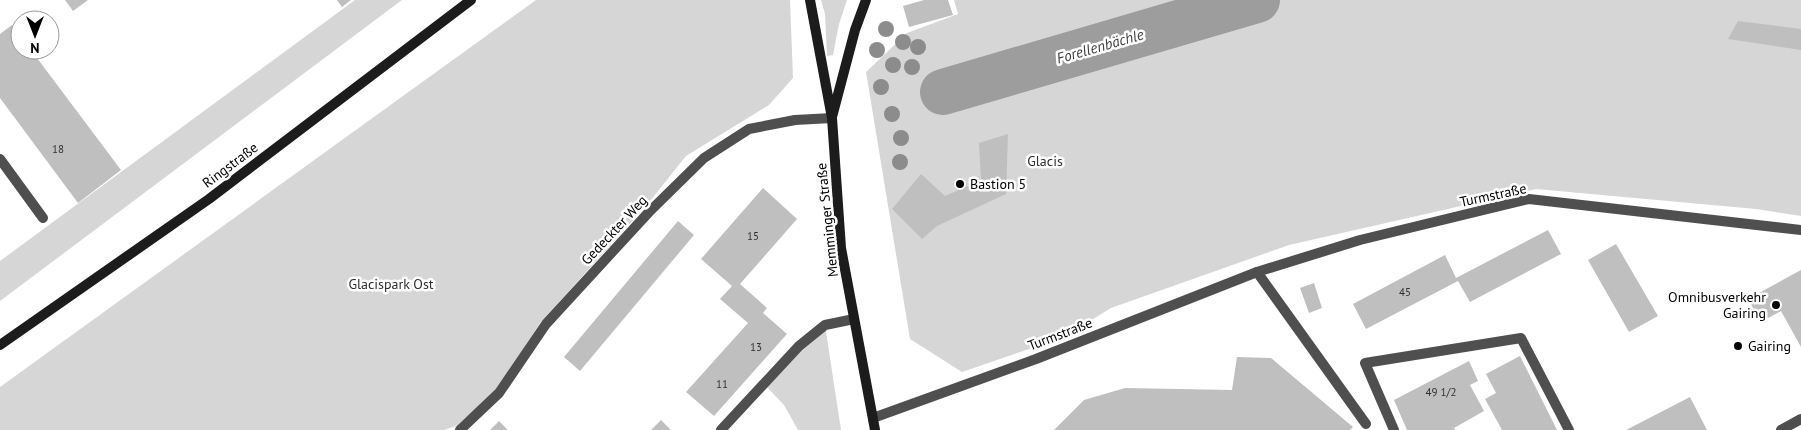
<svg xmlns="http://www.w3.org/2000/svg" width="1801" height="430" font-family="'PT Sans',sans-serif">
  <style>
    .green { fill: #d6d6d6 }
    .lines { fill: none; stroke-linecap: round; stroke-linejoin: round }
    .river { stroke: #9d9d9d; stroke-width: 46 }
    .building { fill: #bfbfbf }
    .lane { stroke: #4f4f4f; stroke-width: 10 }
    .street { stroke: #4f4f4f; stroke-width: 10 }
    .secondary { stroke: #1c1c1c; stroke-width: 10 }
    .tree { fill: #8c8c8c }
    .poi-dot { fill: #000; stroke: #fff; stroke-width: 2 }
    .labels { text-anchor: middle; dominant-baseline: central; stroke-width: 5; stroke-linejoin: round; paint-order: stroke }
    .number-label { font-size: 11px; fill: #303030 }
    .park-label { font-size: 14px; fill: #2d2d2d; stroke: #fff }
    .street-label { font-size: 14px; fill: #000; stroke: #fff }
    .poi-label { font-size: 14px; fill: #000; stroke: #fff; text-anchor: start }
    .water-label { font-size: 15px; font-style: italic; fill: #3e3e3e; stroke: #fff }
  </style>
  <rect width="100%" height="100%" fill="#fff"/>
  <path class="green" d="M355,0H402L0,301V261Z
    M536,0H790L793,78L769,105L686,156L646,206L540,323L496,391L456,426L444,430H0V387Z
    M821,0H847L839,24L833,55L827,56L825,14Z
    M954,0H1801V216L1756,209L1536,189L1289,245L1111,308L1064,337L962,372L910,339L866,72L907,33L958,14Z
    M825,325L841,430H798L784,405L764,384Z"/>
  <g class="lines">
    <path class="river" d="M943,92L1257,0"/>
  </g>
  <path class="building" d="M65,0H88L73,11Z
    M337,0H351L342,7Z
    M924,0H948L953,15L909,27L903,6Z
    M1738,21L1801,29V50L1728,39Z
    M12,25L20,36V50H31L121,170L78,203L0,98V34Z
    M1008,134L1006,194L937,226L922,239L892,209L921,174L945,196L981,180L979,143Z
    M763,188L797,219L740,284L767,308L763,313L787,334L714,416L686,392L748,323L720,299L732,286L701,259Z
    M678,221L694,235L580,371L564,357Z
    M1548,230L1561,254L1470,302L1458,281L1366,329L1353,304L1445,255L1456,278Z
    M1616,244L1658,316L1629,332L1588,260Z
    M1801,270V347L1781,311L1761,322L1748,299Z
    M1314,283L1322,308L1309,313L1300,288Z
    M1520,356L1557,430H1502L1485,399L1496,393L1486,374Z
    M1237,357L1271,358L1353,427L1350,430H1054L1084,400L1125,388L1232,390Z
    M1469,361L1478,381L1470,385L1484,411L1454,428L1455,430H1407L1394,400Z
    M1690,397L1707,430H1626Z
    M661,420L671,430H651Z
    M499,421L508,430H490Z"/>
  <g class="lines">
    <path class="lane" d="M0,159L43,218
      M1257,272L1366,424
      M721,430L799,346L825,325L854,319
      M1394,430L1365,363L1521,338L1569,430
      M1781,430L1801,419"/>
    <path class="street" d="M873,418L1036,359L1257,272L1360,240L1529,199L1801,230
      M460,430L499,393L546,324L649,212L704,158L749,129L795,120L832,118"/>
    <path class="secondary" d="M810,0L832,118L841,248L875,430
      M832,117L855,30L866,0
      M0,345L209,199L471,0"/>
  </g>
  <g class="tree">
    <circle cx="886" cy="29" r="8"/>
    <circle cx="903" cy="42" r="8"/>
    <circle cx="918" cy="47" r="8"/>
    <circle cx="877" cy="50" r="8"/>
    <circle cx="893" cy="65" r="8"/>
    <circle cx="912" cy="67" r="8"/>
    <circle cx="881" cy="87" r="8"/>
    <circle cx="892" cy="114" r="8"/>
    <circle cx="901" cy="138" r="8"/>
    <circle cx="900" cy="162" r="8"/>
  </g>
  <g class="poi-dot">
    <circle cx="960" cy="184" r="5"/>
    <circle cx="1776" cy="305" r="5"/>
    <circle cx="1738" cy="346" r="5"/>
  </g>
  <g class="labels">
    <g class="number-label">
      <text x="58" y="149">18</text>
      <text x="753" y="236">15</text>
      <text x="1405" y="292">45</text>
      <text x="756" y="347">13</text>
      <text x="722" y="384">11</text>
      <text x="1441" y="392">49 1/2</text>
    </g>
    <g class="park-label">
      <text x="1045" y="161">Glacis</text>
      <text x="391" y="284">Glacispark Ost</text>
    </g>
    <g class="street-label">
      <text transform="translate(230 165) rotate(-37)">Ringstraße</text>
      <text transform="translate(1493 195) rotate(-12)">Turmstraße</text>
      <text transform="translate(827 220) rotate(-96)">Memminger Straße</text>
      <text transform="translate(614 230) rotate(-47)">Gedeckter Weg</text>
      <text transform="translate(1060 334) rotate(-21)">Turmstraße</text>
    </g>
    <g class="poi-label">
      <text x="970" y="184">Bastion 5</text>
      <text x="1766" y="297" text-anchor="end">Omnibusverkehr<tspan x="1766" dy="16">Gairing</tspan></text>
      <text x="1748" y="346">Gairing</text>
    </g>
    <g class="water-label">
      <text transform="translate(1100 46) rotate(-16)">Forellenbächle</text>
    </g>
  </g>
  <g transform="translate(35 35) rotate(180)"><circle r="24" fill="#ffffff" stroke="#999999"/>
  <path d="M0-4L9 19L0 12L-9 19Z" fill="#000000"/>
  <text y="-8" font-size="14" font-weight="bold" text-anchor="middle" fill="#000000">N</text>
  </g>
</svg>
